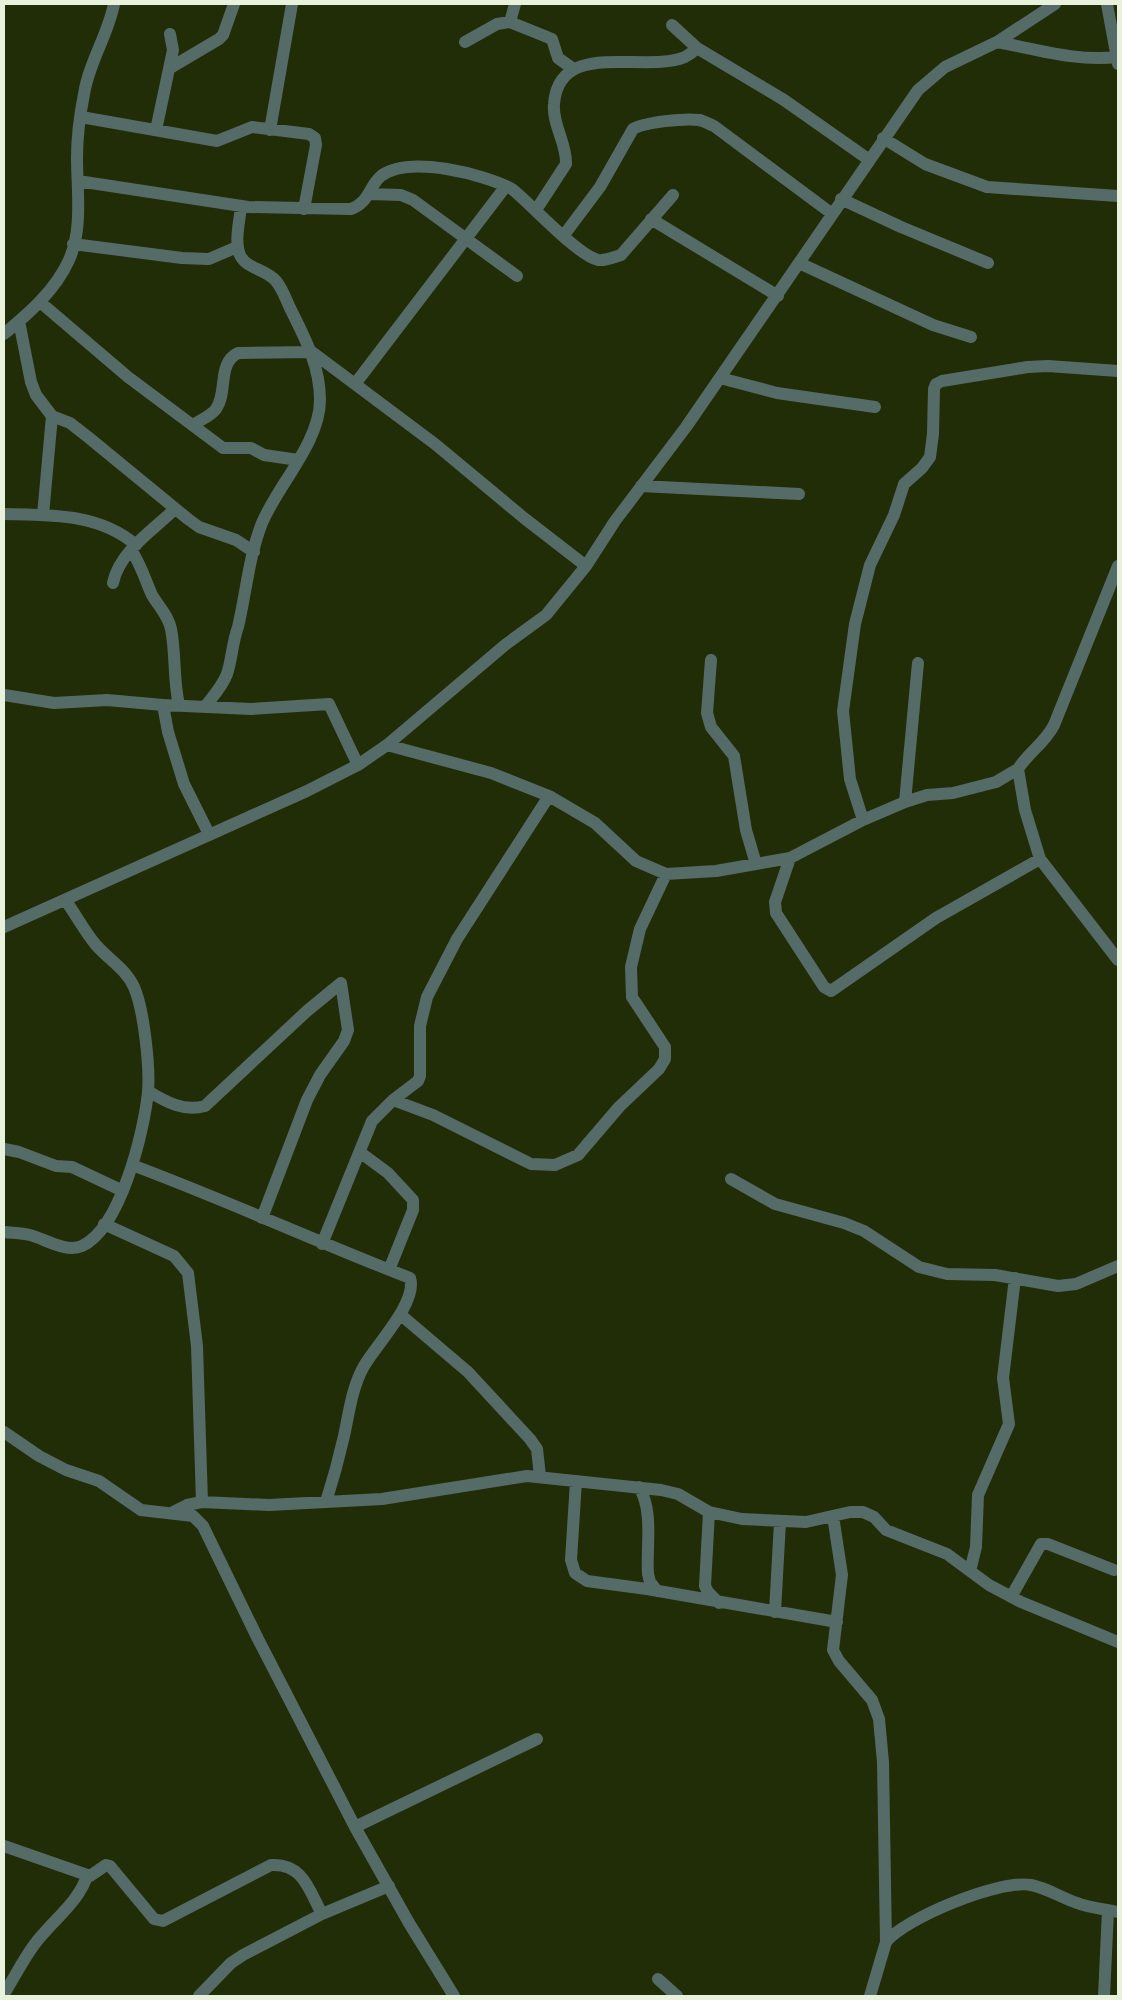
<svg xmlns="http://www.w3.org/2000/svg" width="1122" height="2000" font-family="Figtree,sans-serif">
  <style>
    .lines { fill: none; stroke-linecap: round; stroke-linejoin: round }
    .minor { stroke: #556b68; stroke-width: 12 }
  </style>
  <rect width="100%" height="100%" fill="#212d06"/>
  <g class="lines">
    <path class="minor" d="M1107,4L1118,64
      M510,22L515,4
      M672,25L697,48L784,100L868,159
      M465,42L497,24L510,22L552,39L558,58L572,68
      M997,42C1035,49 1078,62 1117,57
      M170,68L219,39L223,35L234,4
      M81,117L217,141L252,127L309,134L315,138L316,145L304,209
      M156,130L173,50L170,34
      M270,130L292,4
      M883,138L925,164L987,187L1118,196
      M78,181L248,207L351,209C369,203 369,186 381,176C409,155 484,174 512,189C531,204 577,255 598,260C606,261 614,257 621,255L673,195
      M370,194L401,195L413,200L517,276
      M841,199L901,227L988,263
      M536,210L566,164C567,144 552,124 554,104C559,38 645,74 685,57C689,55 694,51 697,48
      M651,219L778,296
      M564,235L600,187L633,129C645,122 685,118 699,120C704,121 709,124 714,126L831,213
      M73,244L182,258L209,259L237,247
      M799,263L933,325L971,337
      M40,302L128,377L223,448H251L264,455L298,460
      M19,321L31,382L36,395L52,416L70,423L88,437L188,519L199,527L236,540L254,552
      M4,334C29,313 55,291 69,260C83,229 77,191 77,158C77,137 80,114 84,94C89,62 108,35 114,4
      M720,378L777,393L875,407
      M355,384L506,186
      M193,425C200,420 211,416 216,409C228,392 217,363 238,353L312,352L435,444L524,518L586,566
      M641,486L799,494
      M4,514C50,515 99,513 136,545
      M43,515L52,416
      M131,550C141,564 145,580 152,595C159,607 168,615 171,629C176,654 173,679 179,705
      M1118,566L1054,725C1045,743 1028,753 1018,769L1025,810L1040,859L1118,960
      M113,583C119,552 153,530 175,509
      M711,660L707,713L711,727L734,756L746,830L756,864
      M4,695L54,703L107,700L163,705L168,732L184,784L209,834
      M163,705L251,709L329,704L358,765
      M205,707C213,696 222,687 227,674C232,660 232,643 238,627C246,593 249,556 262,523C278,485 320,442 320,400C320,366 305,338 290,308C286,299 282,288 276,281C266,269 246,269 240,255C234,241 240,220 241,206
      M387,745L491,773L549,796L595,823L636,861L666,874L716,871L790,858L863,820L905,802L927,795L953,793L996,782L1018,769
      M905,802L918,663
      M863,820L850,779L843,711L855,624L870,565L894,515L904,484L922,468L930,457L933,434L934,389L936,384L942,381L1028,367L1048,366L1118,371
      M790,858L775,902L776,913L824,987L831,991L936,918L1040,859
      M4,927L307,791L358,765L387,745L505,645L546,615L586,566L615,521L686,427L918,90L945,67L997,42L1055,4
      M148,1091C166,1102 184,1112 205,1106L307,1011L341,983L348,1030L344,1041L320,1075L307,1100L262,1218
      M393,1100L433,1115L531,1164L555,1165L578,1155L619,1107L659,1069L665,1059V1047L632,997L631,967L640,929L666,874
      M4,1149L19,1152L56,1166L72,1167L123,1191
      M361,1153L388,1173L413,1200V1210L389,1270
      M132,1165C226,1200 317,1242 410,1278C418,1302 376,1345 364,1366C352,1387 349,1413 344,1436C339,1458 333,1480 326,1502
      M731,1179L775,1204L844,1223L864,1231L919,1267L947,1274L995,1275L1058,1286L1076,1284L1118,1266
      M104,1224L174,1256L188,1273L197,1346L202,1502
      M4,1232C12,1233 22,1233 30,1235C45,1239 66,1253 82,1246C121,1228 144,1131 148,1092C150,1067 144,1010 134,987C126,969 108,959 96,945C85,932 76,915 66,901
      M322,1244L372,1121L393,1100L418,1081L420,1076V1026L427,997L457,939L549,796
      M401,1315L468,1372L530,1439L537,1449L540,1476
      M4,1432L39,1456L66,1470L99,1481L141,1510L193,1516L203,1526L258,1639L355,1827L409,1923L454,1996
      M576,1481L571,1560L575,1573L587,1581L647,1589L837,1622
      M639,1487C654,1512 646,1546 648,1574L650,1582L657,1591
      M173,1512L187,1505L202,1502L269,1505L382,1499L527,1476L661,1490L678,1494L709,1512L742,1519L806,1522L850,1512H863L874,1517L886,1530L947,1554L989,1585L1021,1602L1118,1642
      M709,1512L705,1586L708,1592L719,1603
      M833,1516L842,1575L833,1650L839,1661L872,1700L879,1719L883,1762L886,1942L870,1996
      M970,1571L976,1547L978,1495L1009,1424L1003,1378L1015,1278
      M1011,1597L1041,1544H1048L1114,1570
      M775,1612L780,1522
      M355,1827L537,1739
      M4,1846L90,1876L106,1865L110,1866L154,1919L163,1921L271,1865C303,1863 309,1890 322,1914
      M886,1942C905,1918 1000,1879 1031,1885C1047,1888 1062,1898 1077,1903C1090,1908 1105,1909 1118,1912
      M658,1979L677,1996
      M4,1994C14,1978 23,1960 34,1945C50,1923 81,1900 87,1875
      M199,1996L231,1963L243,1955L322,1914L389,1886
      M1104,1996L1108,1910"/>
  </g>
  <rect width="1122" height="2000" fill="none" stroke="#e8f1db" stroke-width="10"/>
</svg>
